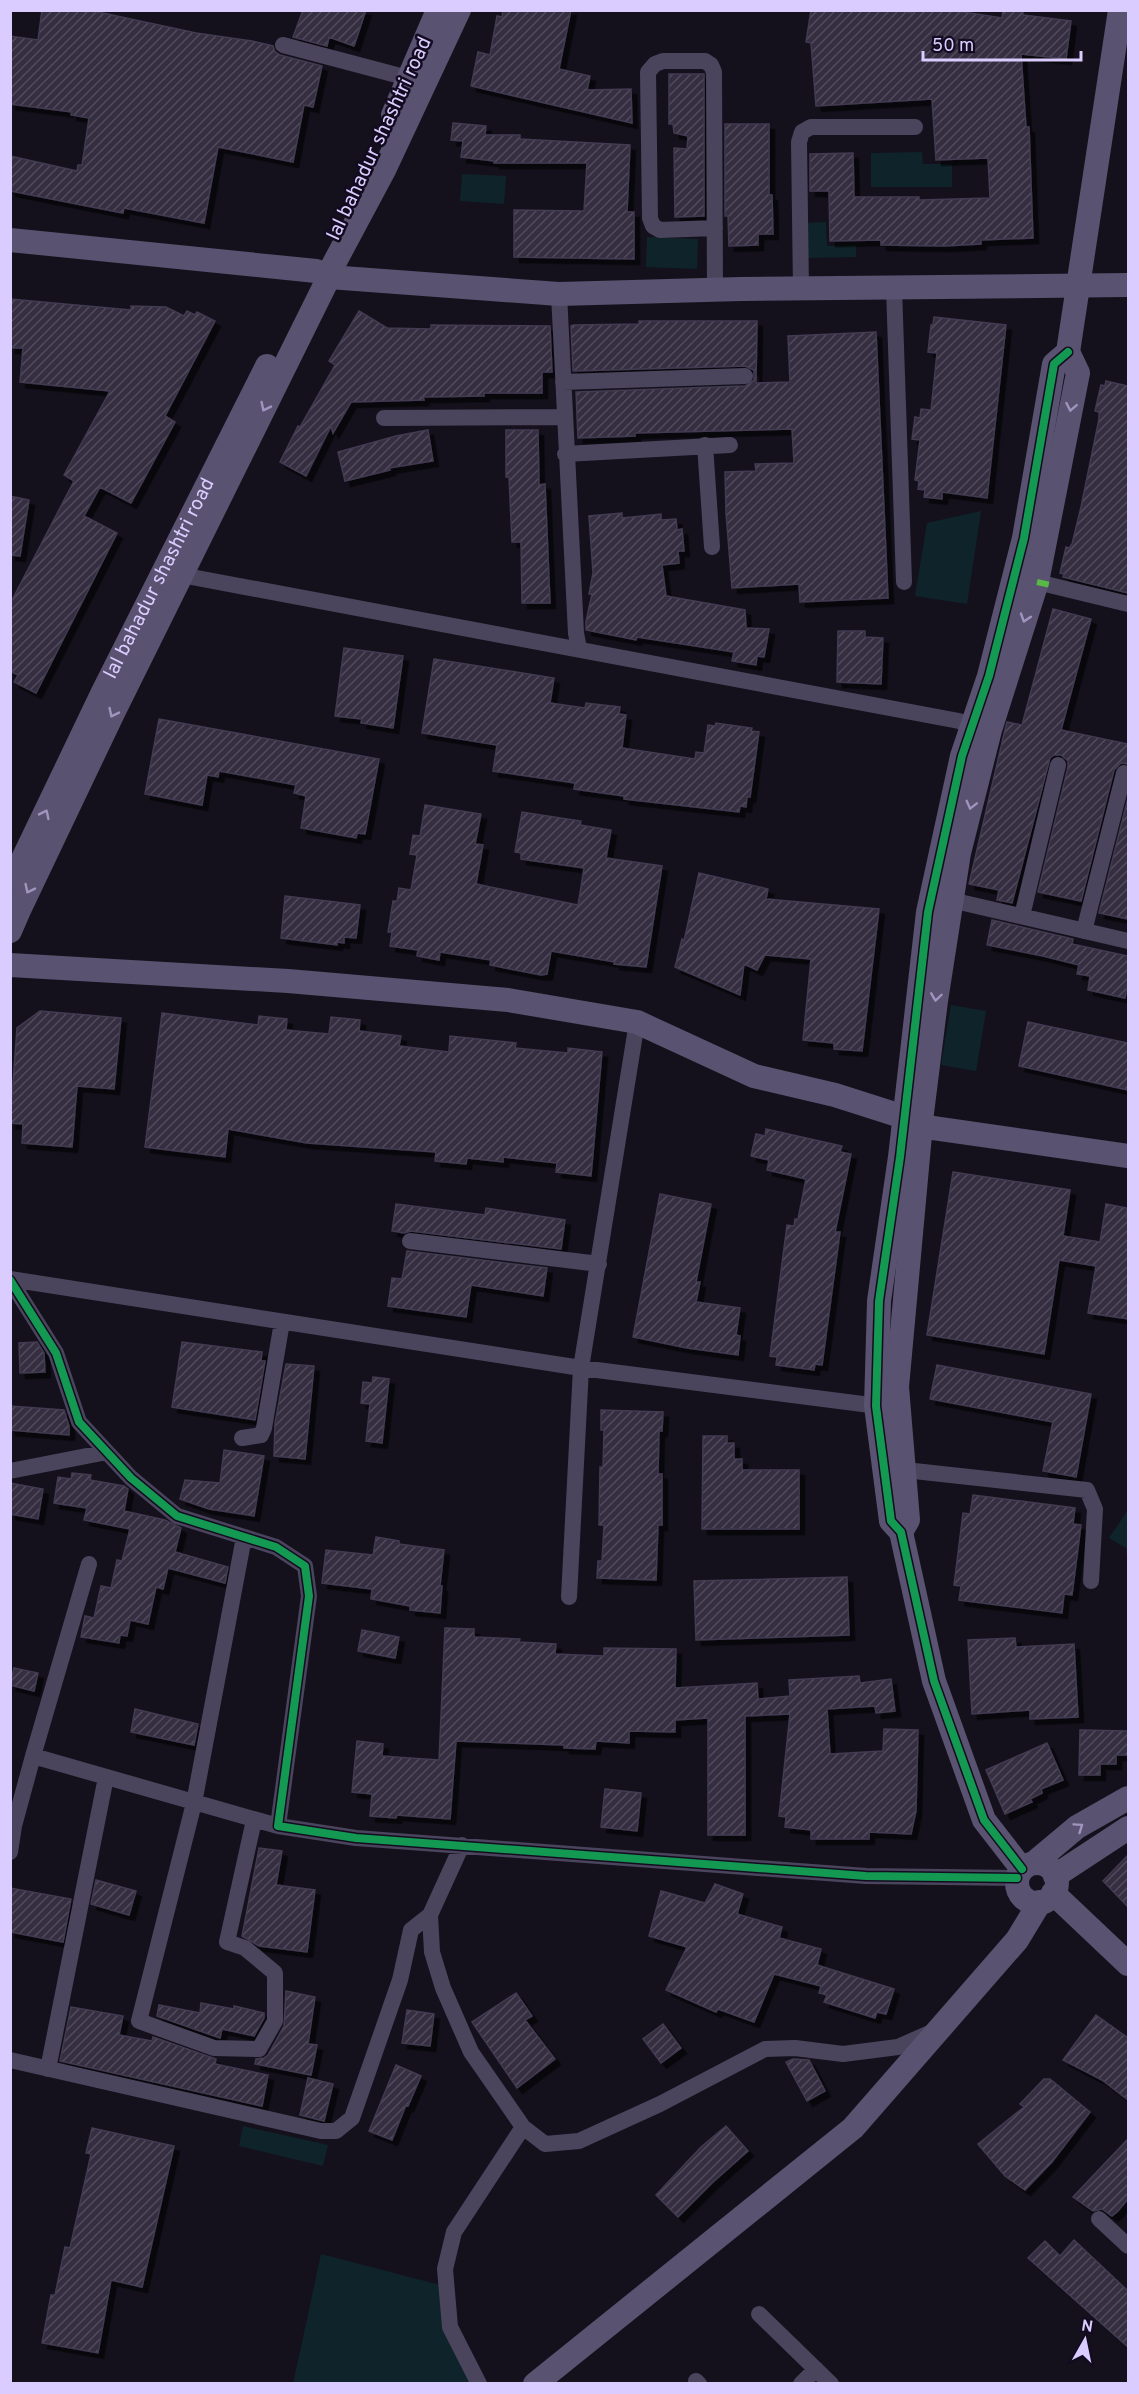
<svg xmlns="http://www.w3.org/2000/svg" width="1139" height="2394" font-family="Overpass,sans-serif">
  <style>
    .green { fill: #0f242a }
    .building { fill: url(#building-hatch); stroke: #423a51; stroke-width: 1.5; filter: url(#shadow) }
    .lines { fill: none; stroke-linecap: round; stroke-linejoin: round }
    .street { stroke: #4a455d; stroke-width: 16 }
    .secondary { stroke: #595270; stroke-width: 24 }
    .quiet { stroke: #58b947; stroke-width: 6; stroke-dasharray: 12 6; stroke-linecap: butt }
    .cycleway-casing { stroke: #130c21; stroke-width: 11 }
    .cycleway { stroke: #139951; stroke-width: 8 }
    .oneway { stroke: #a095bf }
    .labels { text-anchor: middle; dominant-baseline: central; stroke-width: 5; stroke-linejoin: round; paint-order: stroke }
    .street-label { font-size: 20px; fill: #dbccff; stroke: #130c21 }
  </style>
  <defs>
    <pattern id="building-hatch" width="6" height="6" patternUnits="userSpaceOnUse" patternTransform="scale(1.5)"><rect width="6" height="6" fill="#342e3f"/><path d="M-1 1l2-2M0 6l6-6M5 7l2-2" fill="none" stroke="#514b5c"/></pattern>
    <filter id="shadow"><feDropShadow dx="5.5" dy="5.5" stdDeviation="0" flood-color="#0009"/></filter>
  </defs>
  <rect width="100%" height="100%" fill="#14111c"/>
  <path class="green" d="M922,152L923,164H952V187H871V153Z
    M462,174L506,176L504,204L460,201Z
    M826,222L827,246L856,245V257L806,258L805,223Z
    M647,237L698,239L697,269L646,267Z
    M981,511L967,604L915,596L927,523Z
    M951,1005L986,1011L976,1071L941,1065Z
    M1128,1510V1568L1126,1548L1109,1538Z
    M243,2126L328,2145L323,2166L239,2146Z
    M321,2254L444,2286L472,2383L293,2384Z"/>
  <path class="building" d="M42,10H89L196,33L252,41L273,46L275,52L280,55L322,66L313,107L304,105L293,162L218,147L204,223L124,208L123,213L10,191V156L77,171L78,165H82L89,118L71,115L72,112L10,104V36L38,40Z
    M303,10H366L354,46L329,37L327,46L293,37Z
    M503,10H571L559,69L590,76L587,90L631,89L632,123L471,86L478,52L490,55L497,16L502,17Z
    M811,10H896L912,13V10H951L1002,18L1003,10H1023V15L1071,21L1066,59L1021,54L1026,127H1029L1033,238L981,240V244L944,246L881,245V240L830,241L829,191H810V154L853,153L854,197H919V200L990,198L988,158L936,160L932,99L816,106L811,43L806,42Z
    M669,74H704V216L675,217L674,148L687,149L688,136L674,133L673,124H669Z
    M453,123L486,126L485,135H520V139L630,145L627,212H634V259L514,257V210L584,211L587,163H494V161L461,157L463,141L451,140Z
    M725,124H769V195H772L773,234H758V245L729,246L728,216H725Z
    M10,299L131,310V306L166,307L184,316L187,311L195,315L197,312L215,321L165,416L175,422L131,503L100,487L84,516L117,533L36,693L14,682L18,675L10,671V604L74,481L64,475L110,391L20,382L23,348H10Z
    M359,311L387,328L431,329V325L550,326L552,372H542V393H484V396L423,397L424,400L351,402L333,433L331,426L306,476L280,462L298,426L300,427L335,365L329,361Z
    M934,317L1006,325L987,498L942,492V499L924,497L925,490L918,489L919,481L915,480L920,440L912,439L915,417L920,418L921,409L931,410L937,353L928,352L931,325H933Z
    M639,321H757L756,383L790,382L788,336L876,332L888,598L800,602L799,584L732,588L726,513L725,472L756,471L755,464L794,463L792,429L635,433V436L578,438L576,392L745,386L754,380V370L745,366L573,371L571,326L573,325L639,324Z
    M1106,381L1128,386V593L1063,577L1064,574L1060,573L1066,547L1069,548L1072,544L1081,507L1099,419V412L1095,411L1101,385L1105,386Z
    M428,430L433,461L389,468L390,470L345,481L338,452L396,436Z
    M506,430H538L539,485L545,484L550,603H522L521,542H512L509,477H506Z
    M10,496L29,500L20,556L10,555Z
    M622,513V518L661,514V520L676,519L677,530L682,529L684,551H678L679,563L662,565L666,596L745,610L746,628L769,629L764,657L757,656L756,665L732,661L734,652L637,637L636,640L586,630V621L592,594H589L593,573L589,516Z
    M1053,609L1091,619L1061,730L1128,744V764L1121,763L1114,770L1081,901L1038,892L1068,767V761L1061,755H1054L1050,758L1012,903L997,900L999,890L969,884L1004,734L1007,722L1022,725Z
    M838,631H865V637L883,638L881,684L837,682Z
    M344,648L403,656L393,728L361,723L362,719L335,716Z
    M434,659L554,678L550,703L585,708L586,703L620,707L619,714L626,715L622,748L695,759L696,752L704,753L708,725L715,726L716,723L752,728L751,731L759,732L750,797H747L746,807L740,806L739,812L624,799V796L574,789L575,783L493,771L497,745L422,733Z
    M159,719L379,759L365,834L357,833L356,838L301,828L306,796L294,793L296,785L219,771L218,777L207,775L202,805L145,794Z
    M1128,798V919L1099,913Z
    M425,805L481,814L475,844L483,845L476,884L578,905L584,868L521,859V853L515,852L522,812L581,821L580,825L611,830L606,858L662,866L646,967L614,964L615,962L551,951L547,974L541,975L490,965L491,960L440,952L439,960L417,956L418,950L390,946L392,932H388L393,901H397L399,888L411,890L417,855L410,854L413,835L420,836Z
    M699,873L768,889L766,899L879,909L862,1051L834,1049V1043L803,1040L811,959L765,955L757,970L744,964L740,995L675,967L682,939L684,941Z
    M285,896L360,905L356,938L344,937V943L337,942V945L281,938Z
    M992,920L1073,939L1072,944L1128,956V982L1125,998L1088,990L1090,976L1077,974L1079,965L1043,956L987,945Z
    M40,1011L121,1018L114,1089L77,1086L72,1147L22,1143L23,1124L10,1123L17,1028Z
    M162,1013L258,1025L259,1016L287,1019L286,1030L329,1034L331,1017L360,1020L359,1031L401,1036L399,1046L449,1052L450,1036L516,1043L515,1048L568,1053V1048L602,1052L591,1176L556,1172L557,1163L503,1157V1162L467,1158L466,1164L435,1161L436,1152L307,1143L228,1129L225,1157L145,1147Z
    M1028,1022L1128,1043V1090L1019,1066Z
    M766,1129L842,1146L840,1152L851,1154L835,1232H840L822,1365L815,1364L814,1370L776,1365L777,1357L770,1356L787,1225L794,1226L795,1219H798L806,1179L767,1170L769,1160L751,1156L756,1134L765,1136Z
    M953,1172L1070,1190L1063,1236L1100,1242L1106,1204L1127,1208L1126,1218H1128V1319L1088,1313L1096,1266L1059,1260L1044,1354L927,1335Z
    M660,1194L711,1204L696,1282H700L696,1302L740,1308L736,1335L740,1336L738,1355L687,1348L633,1337Z
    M396,1204L485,1215L486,1208L565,1220L561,1249L411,1231L404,1233L392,1231Z
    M407,1251L547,1268L543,1296L471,1285L466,1317L388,1306L392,1278L402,1279Z
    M37,1342L44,1353L45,1372L20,1373L19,1343Z
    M182,1342L262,1352L261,1361H265L255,1420L172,1407Z
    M286,1364L314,1366L305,1459L274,1456L275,1423Z
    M937,1365L1091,1394L1076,1477L1043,1471L1053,1422L930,1399Z
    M373,1377L389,1379L382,1443L366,1441L370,1404L361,1403L363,1382L372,1383Z
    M10,1406L64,1410L69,1426V1435L10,1430Z
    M601,1410L663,1412L662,1431H659L658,1474H662V1525H658L656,1580L597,1578L598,1561H602L604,1525H599L600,1467H603L604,1430H601Z
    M703,1436H727V1443H734V1459H742V1470H799V1529H702Z
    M224,1450L264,1456L254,1516L209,1509L180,1499L185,1480L220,1483Z
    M72,1473L91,1475L90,1480L124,1486L128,1489L124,1511L165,1520L181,1528L175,1552L228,1567L225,1583L168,1568L163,1589L156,1587L148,1624L130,1620L127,1636L120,1635L119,1643L81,1637L85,1616L94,1618L101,1586L111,1588L117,1560L122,1561L130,1529L84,1520L87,1508L54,1503L58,1477L71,1479Z
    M10,1483L43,1489L38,1519L10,1514Z
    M973,1495L1075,1508L1073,1524L1081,1525L1072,1595L1064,1594L1062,1613L959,1600L961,1586L954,1585L963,1513L970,1514Z
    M376,1537L399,1541V1544L444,1550L440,1586H442L440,1613L410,1610V1606L371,1599L372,1589L322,1583L326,1550L373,1555Z
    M847,1577L849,1635L696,1640L694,1581Z
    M445,1628L474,1629V1637L520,1639L519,1642L556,1644L555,1654L604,1656V1648L676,1649L675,1688L757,1683L758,1699L790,1696L789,1680L859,1676L860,1683L891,1679L895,1711L876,1713L875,1706L827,1709L830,1754L883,1751L884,1729L918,1730L916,1811L911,1834L869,1832V1839H811V1830L785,1827L786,1817L779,1816L790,1714L745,1716V1835H708V1718L675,1720V1732L629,1731V1743L596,1741L595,1749L564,1748V1745L456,1741L450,1819L397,1815L396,1818L370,1816L372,1794L352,1792L357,1741L383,1744L382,1756L439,1760Z
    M362,1630L399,1637L395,1658L358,1651Z
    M1015,1638L1016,1647L1074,1644L1078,1717L1030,1719V1710L972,1714L968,1640Z
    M14,1668L38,1673L34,1691L10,1685Z
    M135,1709L198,1724L194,1745L131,1732Z
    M1080,1730L1128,1731V1755H1116V1764H1100V1775H1079Z
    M1047,1743L1063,1780L1041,1789L1042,1793L1030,1799L1032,1802L1005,1814L986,1770Z
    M605,1789L641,1793L637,1831L601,1827Z
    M259,1848L282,1851L276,1885L315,1890L307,1952L259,1946L242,1936Z
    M1128,1855V1907L1103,1881Z
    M96,1880L136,1891L129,1915L91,1904Z
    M715,1884L743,1894L737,1914L782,1927L779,1938L821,1949L817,1965L894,1989L886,2014L877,2012L875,2018L824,2002L827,1995L819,1993L821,1986L774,1974L754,2022L718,2009L716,2012L666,1990L687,1947L649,1936L661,1891L705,1903Z
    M10,1888L71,1899L63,1942L10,1932Z
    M286,1991L315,1997L308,2044L317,2045L311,2075L255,2064L256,2059L264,2058L268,2055L284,2026Z
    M516,1993L532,2016L525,2020L555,2059L517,2088L472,2022Z
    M201,2003L234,2009V2006L264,2013V2018L254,2036L222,2029L220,2038L157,2016L159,2005L200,2013Z
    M71,2007L123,2016L119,2035L152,2041L153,2037L216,2059L215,2064L268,2075L262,2106L60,2061Z
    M407,2010L434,2014L430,2046L402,2043Z
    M1096,2015L1128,2038V2100L1102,2080L1063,2060Z
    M663,2024L681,2048L661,2063L643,2039Z
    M793,2059L809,2060L825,2091L807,2101L786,2062Z
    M396,2065L421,2076L408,2106L406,2105L392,2140L369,2131Z
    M308,2078L333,2084L324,2121L300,2115Z
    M1044,2079H1050L1090,2112L1052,2162L1025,2190L1005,2176L978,2144L1024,2107L1020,2104Z
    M726,2126L748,2151L712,2183L678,2217L656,2195L701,2147Z
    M92,2128L174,2146L142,2287L111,2280L98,2353L42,2343L51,2295H55L65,2247L70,2248L91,2154L86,2153Z
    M1128,2139V2199L1118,2211L1112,2216L1102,2209L1093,2211L1073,2197Z
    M1074,2240L1128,2291V2347L1028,2258L1045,2241L1060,2256Z"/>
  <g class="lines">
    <path class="street" d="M283,45L408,78
      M715,228L660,230L653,226L650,218L648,72L655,64L663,61H705L711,65L714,72L715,290
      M894,288L904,582
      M801,289L799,142L802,132L811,127H915
      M559,294L576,633L579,649
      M563,382L745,376
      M384,418L564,417
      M705,445L712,547
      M565,454L730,445
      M181,575L959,721L972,727L981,729
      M1037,582L1128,604
      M951,900L1128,941
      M1022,916L1058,765
      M1084,931L1124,773
      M410,1241L599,1264
      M10,1279L581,1368L886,1407
      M10,1280L56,1353L79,1422L131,1478L177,1516L276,1547L305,1566L309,1596L278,1826L356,1838L866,1876L1017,1878
      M242,1438L261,1435L264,1428L282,1322
      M905,1470L1087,1490L1095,1509L1091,1581
      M10,1471L107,1452
      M244,1537L194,1803L139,2021L214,2048L259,2049L275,2021V1973L245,1948L227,1942L254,1820
      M89,1564L33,1756L278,1826
      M569,1597L581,1368L637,1022
      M462,1845L430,1915L432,1952L443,1988L471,2052L523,2127L454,2232L445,2269L450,2327L479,2384
      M10,1852L14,1826L33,1756
      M10,2060L321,2131H336L352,2118L400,1980L411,1930L430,1915
      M48,2069L106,1777
      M523,2127L545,2144L579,2141L660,2104L765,2049L795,2048L843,2054L898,2047L934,2031
      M1099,2219L1128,2246
      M759,2314L831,2384
      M696,2381L699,2384
      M801,2384L816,2369"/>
    <g class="secondary">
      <path d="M393,115L438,10"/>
      <path d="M10,240L316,271"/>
      <path d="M330,271L385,168L459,10"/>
      <path d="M329,277L559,294L741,289L1128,285"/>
      <path id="s1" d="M10,886L103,692L267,366"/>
      <path d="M10,931L20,908L113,713L328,279"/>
      <path d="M10,965L288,981L508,1000L637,1022L754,1076L835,1095L904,1117"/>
      <path d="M905,1124L1128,1156"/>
      <path d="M901,1532L908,1520L897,1387L922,1113L936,1001L959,853L990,730L1037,582L1078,373L1068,352L1120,10"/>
      <path d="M1034,1863L1077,1827L1128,1798"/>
      <circle cx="1037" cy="1883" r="20"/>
      <path d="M1022,1869L984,1820L934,1681L901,1532L891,1521L876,1406L879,1301L900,1157L928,912L962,756L989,676L1024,538L1054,364L1068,352"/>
      <path d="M1055,1876L1128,1828"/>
      <path d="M1053,1893L1128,1964"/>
      <path d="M535,2384L853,2128L1017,1940L1040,1902"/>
    </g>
    <path class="quiet" d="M1037,582L1050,585"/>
    <g class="cycleway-casing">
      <path id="cycleway" d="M10,1280L56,1353L79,1422L131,1478L177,1516L276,1547L305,1566L309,1596L278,1826L356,1838L866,1876L1017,1878
        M1022,1869L984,1820L934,1681L901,1532L891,1521L876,1406L879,1301L900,1157L928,912L962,756L989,676L1024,538L1054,364L1068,352"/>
    </g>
    <use href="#cycleway" class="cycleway"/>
  </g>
  <defs><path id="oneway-chevron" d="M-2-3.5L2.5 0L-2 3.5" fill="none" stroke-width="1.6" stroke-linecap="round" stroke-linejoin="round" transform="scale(1.5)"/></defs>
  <g class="oneway">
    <use href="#oneway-chevron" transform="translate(265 407) rotate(116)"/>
    <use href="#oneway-chevron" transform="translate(1071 407) rotate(101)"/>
    <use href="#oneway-chevron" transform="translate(1025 618) rotate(108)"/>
    <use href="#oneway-chevron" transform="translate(113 713) rotate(116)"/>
    <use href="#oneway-chevron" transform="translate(971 805) rotate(104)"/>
    <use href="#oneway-chevron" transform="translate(45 814) rotate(-64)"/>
    <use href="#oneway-chevron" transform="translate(29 889) rotate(116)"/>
    <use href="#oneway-chevron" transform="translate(936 997) rotate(98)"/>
    <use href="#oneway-chevron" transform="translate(1079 1827) rotate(-34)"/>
  </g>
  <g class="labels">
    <g class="street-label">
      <text transform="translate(380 139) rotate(-65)">lal bahadur shashtri road</text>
      <text stroke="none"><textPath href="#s1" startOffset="342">lal bahadur shashtri road</textPath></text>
    </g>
  </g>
  <rect width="1139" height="2394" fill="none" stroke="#dbccff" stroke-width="24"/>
  <g transform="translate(1085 2340) rotate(9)" stroke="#130c21" stroke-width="4.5" paint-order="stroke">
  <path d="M0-4.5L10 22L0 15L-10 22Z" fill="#dbccff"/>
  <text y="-9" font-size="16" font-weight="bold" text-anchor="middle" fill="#dbccff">N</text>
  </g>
  <path d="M923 51v9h158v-9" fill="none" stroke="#dbccff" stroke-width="3"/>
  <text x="932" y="51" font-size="18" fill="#dbccff" stroke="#130c21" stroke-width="4.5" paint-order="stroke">50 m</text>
</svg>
